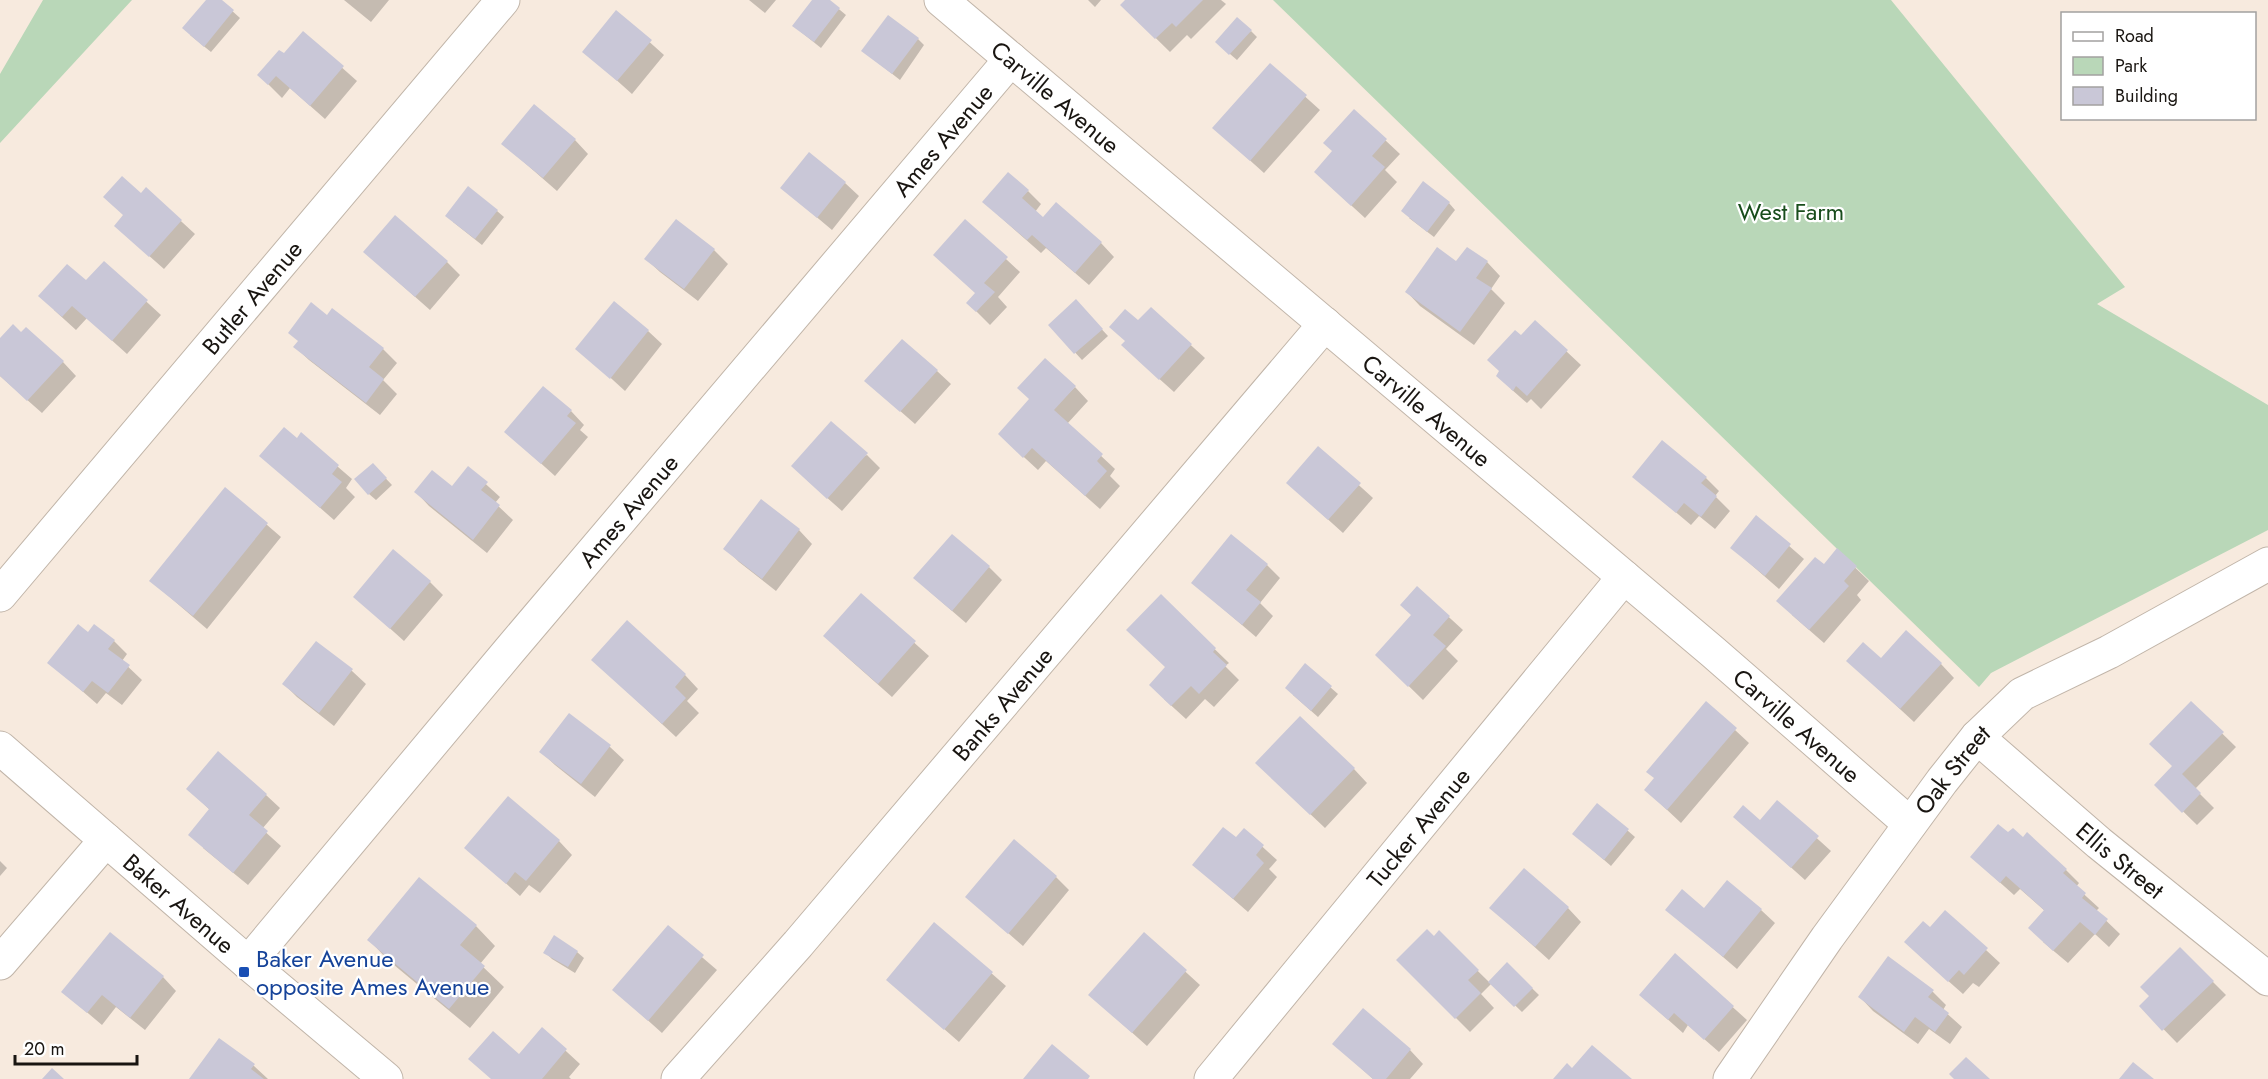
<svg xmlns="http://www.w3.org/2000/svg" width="2268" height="1079" font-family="Jost,sans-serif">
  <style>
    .green { fill: #b9d7b8 }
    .shadow { fill: #0003 }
    .building { fill: #c9c7d7 }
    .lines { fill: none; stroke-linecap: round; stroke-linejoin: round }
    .street-casing { stroke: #c1b5a9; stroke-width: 35 }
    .secondary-casing { stroke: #c1b5a9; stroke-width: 35 }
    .street { stroke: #fff; stroke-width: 33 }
    .secondary { stroke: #fff; stroke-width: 33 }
    .transit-dot { fill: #1a4fb4; stroke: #fff; stroke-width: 2 }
    .labels { text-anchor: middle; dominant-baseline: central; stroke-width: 4.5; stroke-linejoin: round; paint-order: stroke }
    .street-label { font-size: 24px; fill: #191511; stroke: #fff }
    .park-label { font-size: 24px; fill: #194d1c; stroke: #fff }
    .transit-label { font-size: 24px; fill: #164399; stroke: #fff; text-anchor: start }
  </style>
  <rect width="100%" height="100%" fill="#f7eade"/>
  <path class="green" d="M43,0H132L0,143V74Z
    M1273,0H1891L2125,287L2097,304L2268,405V530L1991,673L1979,687Z"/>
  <path class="shadow" d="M208,0H220L240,18L211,52L190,35Z
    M344,0H389L371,22Z
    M749,0H776L765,13Z
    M814,0H828L846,15L821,48L801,32Z
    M1088,0H1101L1095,7Z
    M1127,0H1221L1226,4L1191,39L1187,35L1170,52L1122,5Z
    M616,12L664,55L632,94L584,51Z
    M1251,31L1257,37L1237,60L1223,48Z
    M303,33L357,81L325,119L290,88L282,98L259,75L284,55Z
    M918,39L924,45L900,80L863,51Z
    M1270,65L1320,110L1264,173L1214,128Z
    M1354,111L1400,154L1385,170L1397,182L1365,218L1329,185L1334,152Z
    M575,140L588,154L557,191L503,144Z
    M845,183L859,196L832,230L782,188Z
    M146,189L195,234L164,269L130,239L141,195Z
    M1028,191L1041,204L1035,212L1043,219L1101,243L1114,257L1089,285L1046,248L1041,253L998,215Z
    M1449,203L1455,210L1434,237L1409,218Z
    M497,211L504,217L482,245L453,222Z
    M965,221L1020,272L998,297L1007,307L990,325L968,303L976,294Z
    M714,250L728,264L698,301L660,272L646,259Z
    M447,262L460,275L430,310L379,265Z
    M1487,262L1500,276L1491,289L1505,303L1474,345L1420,306L1407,292L1457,263Z
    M104,263L161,315L127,354L87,318L76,330L54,310L86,282Z
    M1082,308L1108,336L1082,360L1050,325Z
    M1151,309L1205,358L1174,392L1136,358L1138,322Z
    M327,317L383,349L397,363L383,380L397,394L380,415L309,360L295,347Z
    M1535,322L1581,365L1541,409L1531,399L1527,403L1511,389L1521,337Z
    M648,331L662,344L625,391L590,359Z
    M0,340L63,362L76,376L42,413L0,376Z
    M937,371L951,384L915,424L866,381Z
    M1075,387L1088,401L1067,424L1115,469L1110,476L1120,486L1100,509L1046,461L1038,470L1013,447Z
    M571,411L584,425L580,430L588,437L555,476L506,432Z
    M301,435L352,479L346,488L355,497L334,520L261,456L297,440Z
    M1318,448L1373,498L1343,533L1302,496Z
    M867,455L880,468L842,511L807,480Z
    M373,465L392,485L376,500L369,494Z
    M468,468L500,497L495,503L513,520L487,553L429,506L416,492L452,488Z
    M1634,477L1706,478L1719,491L1715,496L1730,511L1715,529L1699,516L1691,525Z
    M225,489L281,537L207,629L151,581Z
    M761,501L799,530L812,544L776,591L739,562L725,548Z
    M1756,517L1804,559L1779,589L1732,548Z
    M1837,550L1869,581L1857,595L1861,600L1824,643L1792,615L1824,566Z
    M1267,565L1280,578L1260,603L1273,616L1256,637L1193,583Z
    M989,567L1002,580L966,623L929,591Z
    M430,582L443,595L404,641L355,597Z
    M1417,588L1463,630L1446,649L1458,661L1423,700L1377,655L1412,615Z
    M861,595L929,656L892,697L839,650Z
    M1161,597L1229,663L1225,666L1239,680L1214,707L1205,699L1186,719L1164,699L1167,668Z
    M88,634L114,641L127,654L122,661L142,680L122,705L106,693L97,704L50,663Z
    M316,643L352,671L366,684L334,726L297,697L284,684Z
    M1881,660L1941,664L1954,678L1914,722L1862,674Z
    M1305,665L1338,694L1318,717L1293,695Z
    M607,673L685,675L698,689L687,701L699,713L676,737Z
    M2191,703L2236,747L2195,789L2214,808L2197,825L2156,785L2174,766Z
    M1707,704L1749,743L1681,823L1646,790Z
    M570,715L610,747L624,760L595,797L555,765L541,752Z
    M1354,769L1367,783L1325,828L1271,777Z
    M188,789L266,795L280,808L262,829L281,846L248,885L203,848L210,810Z
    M1777,802L1831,851L1805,880L1735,817L1760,822Z
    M1598,805L1635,837L1611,866L1581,840Z
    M1244,830L1277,860L1269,869L1277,877L1248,912L1194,865L1236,839Z
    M559,841L572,855L540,893L529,885L520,896L466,848Z
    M0,861L7,868L0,876Z
    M1986,870H2066L2079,883L2076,887L2099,908L2096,911L2120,934L2109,947L2095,934L2068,963L2043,942L2045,911L2020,889L2014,895Z
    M1056,877L1069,890L1023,946L967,897Z
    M1491,908H1568L1581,922L1549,960Z
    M1667,909L1761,910L1775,923L1737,969Z
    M1945,912L2000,963L1979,987L1973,983L1963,994L1920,956Z
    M935,924L1006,986L959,1042L888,980Z
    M476,926L495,946L480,964L504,987L470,1028L388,960L369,940Z
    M668,928L717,970L662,1033L614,990Z
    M1439,933L1489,982L1507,964L1539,995L1522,1012L1492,983L1481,994L1494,1008L1470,1032L1398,960Z
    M1144,934L1200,985L1147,1046L1090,995Z
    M2180,949L2226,995L2177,1043L2141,1006L2151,996Z
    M545,952H577L584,958L575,973L552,959Z
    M1675,955L1747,1020L1719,1052L1688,1025L1683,1033L1655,1008Z
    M1889,958L1933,992L1946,1005L1943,1010L1962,1027L1950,1044L1929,1029L1918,1044L1873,1011L1860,997Z
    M163,977L176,991L145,1030L116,1007L102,1025L63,992Z
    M542,1029L580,1064L569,1077L571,1079H491L520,1056Z
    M219,1040L254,1066L268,1079H191Z
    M1334,1044L1410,1050L1423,1064L1410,1079H1373Z"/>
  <path class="building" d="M206,0H222L234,10L204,47L182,28Z
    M812,0H830L840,8L814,42L792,26Z
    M1125,0H1203L1176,27L1172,23L1155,39L1120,5Z
    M616,10L652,40L617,81L582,52Z
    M888,15L919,38L892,74L861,51Z
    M1237,17L1252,30L1229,55L1215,42Z
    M303,31L344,66L310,106L276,76L268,85L257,75L279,50L284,53Z
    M1270,63L1307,95L1250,161L1212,128Z
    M534,104L576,139L543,178L501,144Z
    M1354,109L1387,139L1372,156L1385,167L1351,206L1314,172L1332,151L1323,143Z
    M809,152L846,182L817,218L780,188Z
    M1008,172L1029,190L1022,198L1043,217L1056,202L1102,242L1075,273L1032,235L1027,240L982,202Z
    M122,176L141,193L146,187L182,220L149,257L114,226L123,215L103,197Z
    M1423,181L1450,202L1427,232L1401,211Z
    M468,186L498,210L475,239L445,216Z
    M395,215L448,261L415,297L363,252Z
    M676,219L715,249L684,289L644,259Z
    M965,219L1008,257L984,283L995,292L976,312L966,303L975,293L933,255Z
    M1437,247L1456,261L1467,247L1488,261L1476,278L1492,288L1460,332L1405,292Z
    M104,261L148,300L112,341L72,306L62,317L38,296L67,264L86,280Z
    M1076,299L1103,329L1074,354L1048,325Z
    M614,301L649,330L610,379L575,349Z
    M311,302L327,315L332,308L384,348L369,367L384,379L366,403L293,347L298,341L288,333Z
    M1151,307L1192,344L1159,380L1121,345L1125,341L1109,327L1125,309L1138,320Z
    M1535,320L1568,350L1527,396L1516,386L1513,391L1496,376L1499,371L1487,360L1515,330L1521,335Z
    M13,324L21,332L26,327L64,361L27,401L0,376V338Z
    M902,339L938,370L900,412L864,381Z
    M1045,358L1076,386L1054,410L1103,454L1097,461L1107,471L1085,496L1032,448L1023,458L998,434L1029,399L1017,388Z
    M543,386L572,410L567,416L576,423L541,464L504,432Z
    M831,421L868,453L827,499L791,466Z
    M284,427L297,438L301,432L339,465L332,474L342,482L320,508L259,456Z
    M1662,440L1707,477L1701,483L1717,496L1701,517L1684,503L1676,513L1632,477Z
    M1318,446L1361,483L1328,520L1286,483Z
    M373,463L387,478L368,495L354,479Z
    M468,466L488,482L481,490L500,505L473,540L414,492L432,470L452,486Z
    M225,487L268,523L193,616L149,581Z
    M761,499L800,529L762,579L723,549Z
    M1756,515L1791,544L1765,576L1730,548Z
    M952,534L990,566L952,611L913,578Z
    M1231,534L1268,564L1246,590L1261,602L1242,625L1191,583Z
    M1837,548L1857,566L1844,581L1849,586L1809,630L1776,601L1815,557L1824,564Z
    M393,549L431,581L390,629L353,597Z
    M1417,586L1450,616L1433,635L1446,646L1408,687L1375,655L1411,615L1400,605Z
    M861,593L916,641L878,684L823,636Z
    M1161,594L1216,648L1213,652L1227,665L1199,694L1191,686L1171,706L1149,685L1165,667L1126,630Z
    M627,620L686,674L675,687L686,698L662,724L591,660Z
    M78,624L88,632L94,624L115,640L108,649L130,665L108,693L92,681L83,692L47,663Z
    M1906,630L1942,663L1900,709L1846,661L1863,642L1881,658Z
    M316,641L353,669L319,713L282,684Z
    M1305,663L1332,686L1311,711L1285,688Z
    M1706,701L1737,728L1667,810L1644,790L1654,778L1646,772Z
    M2191,701L2224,732L2182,774L2201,793L2182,813L2154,785L2172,766L2149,744Z
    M569,713L611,745L581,784L539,752Z
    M1300,716L1355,768L1310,815L1255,763Z
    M218,751L267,794L249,815L268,831L233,873L188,835L209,809L186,789Z
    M508,796L560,840L526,881L515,872L506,884L464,848Z
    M1777,800L1819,836L1791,868L1733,817L1743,805L1760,820Z
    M1597,803L1629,829L1604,860L1572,834Z
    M1998,824L2008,832L2013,828L2023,837L2027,832L2067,869L2063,873L2086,893L2082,898L2108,919L2095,935L2080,922L2053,951L2028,928L2044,910L2006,876L2000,883L1970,857Z
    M1223,827L1236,837L1244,828L1264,845L1256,855L1264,863L1233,899L1192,865Z
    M1014,839L1057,876L1008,934L965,897Z
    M1524,868L1569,907L1535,947L1489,908Z
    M419,877L477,925L460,945L485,966L449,1009L367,940Z
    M1727,880L1762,909L1723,957L1665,910L1682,889L1704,908Z
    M1945,910L1988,948L1964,975L1959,970L1948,982L1904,942L1923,921L1930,927Z
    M934,922L993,972L944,1030L886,980Z
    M668,925L704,955L648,1021L612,990Z
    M1427,929L1434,936L1439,930L1479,970L1468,980L1481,993L1455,1019L1396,960Z
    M110,932L164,976L130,1018L102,995L87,1013L61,992Z
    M1144,932L1187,970L1132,1033L1088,995Z
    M554,935L578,951L568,967L543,953Z
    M2180,947L2214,981L2162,1031L2139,1006L2149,996L2140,987Z
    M1675,953L1734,1006L1704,1040L1674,1013L1668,1020L1639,995Z
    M1888,956L1934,990L1928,997L1949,1013L1935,1032L1915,1017L1904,1032L1858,997Z
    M1507,962L1533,988L1514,1007L1488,982Z
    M1363,1008L1411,1049L1386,1079H1373L1332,1044Z
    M542,1027L567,1049L542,1079H491L468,1059L493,1031L519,1054Z
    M219,1038L255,1064L251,1069L264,1079H189Z
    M1052,1044L1090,1076L1088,1079H1023Z
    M1592,1045L1632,1079H1553L1567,1063L1572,1068Z
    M1966,1057L1990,1079H1954L1949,1074Z
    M2133,1062L2154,1079H2119Z
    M52,1068L64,1079H42Z"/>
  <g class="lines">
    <g class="street-casing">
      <g id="street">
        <path id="s1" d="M941,0L1713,652L1910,824"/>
        <path id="s2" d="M0,595L503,0"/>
        <path id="s3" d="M1977,737L2099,843L2268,979"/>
        <path d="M0,963L106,840"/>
        <path id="s4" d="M248,963L509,651L1011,59"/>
        <path id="s5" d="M678,1079L798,944L1325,324"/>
        <path id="s6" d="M1211,1079L1624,577"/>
        <path id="s7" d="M1730,1079L1827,938L1942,781L1977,737L2022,694L2109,652L2268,564"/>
      </g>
    </g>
    <g class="secondary-casing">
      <g id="secondary">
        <path id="s8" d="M0,748L248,963L386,1079"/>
      </g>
    </g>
    <use href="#street" class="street"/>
    <use href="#secondary" class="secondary"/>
  </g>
  <rect class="transit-dot" x="238" y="966" width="12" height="12" rx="3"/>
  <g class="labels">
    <g class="street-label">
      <text stroke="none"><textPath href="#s1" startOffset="150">Carville Avenue</textPath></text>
      <text stroke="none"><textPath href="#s4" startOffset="1077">Ames Avenue</textPath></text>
      <text stroke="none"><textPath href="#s2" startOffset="390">Butler Avenue</textPath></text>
      <text stroke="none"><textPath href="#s1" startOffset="636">Carville Avenue</textPath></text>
      <text stroke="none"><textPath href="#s4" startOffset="591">Ames Avenue</textPath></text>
      <text stroke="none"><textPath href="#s5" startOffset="496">Banks Avenue</textPath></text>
      <text stroke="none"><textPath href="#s1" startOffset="1122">Carville Avenue</textPath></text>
      <text stroke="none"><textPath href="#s7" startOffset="381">Oak Street</textPath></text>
      <text stroke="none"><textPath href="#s6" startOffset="326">Tucker Avenue</textPath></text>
      <text stroke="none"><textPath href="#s3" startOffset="189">Ellis Street</textPath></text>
      <text stroke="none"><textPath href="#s8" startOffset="237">Baker Avenue</textPath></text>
    </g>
    <g class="park-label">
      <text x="1791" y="211">West Farm</text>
    </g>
    <g class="transit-label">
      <text x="256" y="958">Baker Avenue<tspan x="256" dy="28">opposite Ames Avenue</tspan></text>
    </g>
  </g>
  <rect x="2061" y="12" width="195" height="108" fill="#ffffff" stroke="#a3a1a0" stroke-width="1.5"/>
  <rect x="2073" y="32" width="30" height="9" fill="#ffffff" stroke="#a3a1a0" stroke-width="1.5"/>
  <text x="2115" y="42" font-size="18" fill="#191511">Road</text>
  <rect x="2073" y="57" width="30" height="18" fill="#b9d7b8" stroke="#a3a1a0" stroke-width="1.5"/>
  <text x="2115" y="72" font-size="18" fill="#191511">Park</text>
  <rect x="2073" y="87" width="30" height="18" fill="#c9c7d7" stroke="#a3a1a0" stroke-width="1.5"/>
  <text x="2115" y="102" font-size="18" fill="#191511">Building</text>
  <path d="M15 1055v9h122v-9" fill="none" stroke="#191511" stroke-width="3"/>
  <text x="24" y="1055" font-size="18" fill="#191511" stroke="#ffffff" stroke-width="4.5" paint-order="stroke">20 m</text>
</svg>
